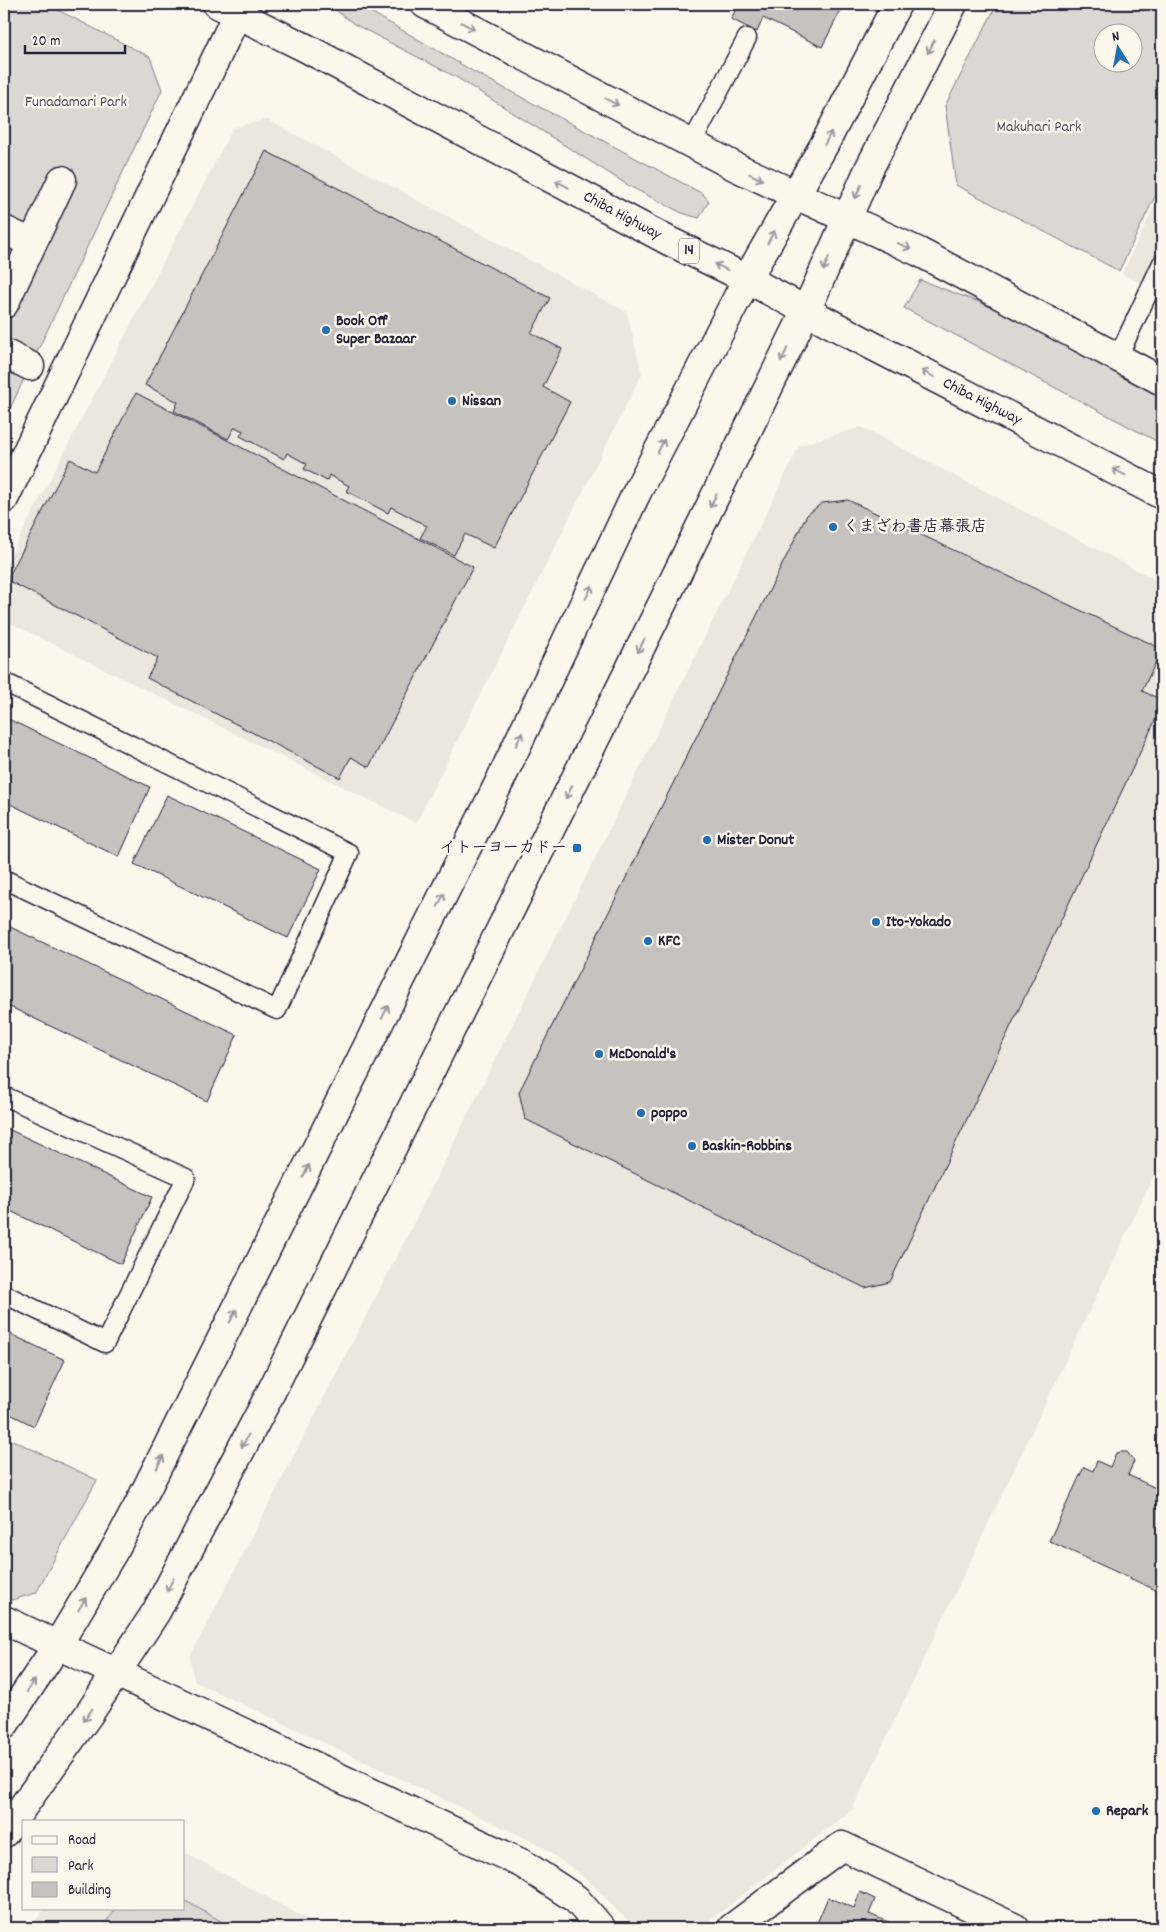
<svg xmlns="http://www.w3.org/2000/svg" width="1166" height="1932" font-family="Dekko,'Klee One',sans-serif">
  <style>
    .built { fill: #ebe7df }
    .green { fill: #dbd8d3; stroke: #7e7d87; fill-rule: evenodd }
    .building { fill: #c6c2c0; stroke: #22223b }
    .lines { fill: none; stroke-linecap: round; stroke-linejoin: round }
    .lane-casing { stroke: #22223b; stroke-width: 21 }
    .street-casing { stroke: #22223b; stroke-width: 31 }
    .secondary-casing { stroke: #22223b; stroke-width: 31 }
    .highway-casing { stroke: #22223b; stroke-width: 31 }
    .lane { stroke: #fbf7ec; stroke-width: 18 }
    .street { stroke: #fbf7ec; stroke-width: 28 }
    .secondary { stroke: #fbf7ec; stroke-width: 28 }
    .highway { stroke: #fbf7ec; stroke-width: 28 }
    .oneway { stroke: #99979c }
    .poi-dot { fill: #1f6fb2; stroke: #fbf7ec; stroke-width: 2 }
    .labels { text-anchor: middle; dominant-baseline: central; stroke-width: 5; stroke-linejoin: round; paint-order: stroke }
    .shield { fill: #fbf7ec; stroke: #636270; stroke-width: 1 }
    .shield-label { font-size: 15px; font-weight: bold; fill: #22223b }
    .park-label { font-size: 16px; fill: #505061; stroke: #fbf7ec }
    .street-label { font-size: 16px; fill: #22223b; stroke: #fbf7ec }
    .poi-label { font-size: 16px; font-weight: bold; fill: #22223b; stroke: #fbf7ec; text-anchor: start }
  </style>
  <rect width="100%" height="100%" fill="#fbf7ec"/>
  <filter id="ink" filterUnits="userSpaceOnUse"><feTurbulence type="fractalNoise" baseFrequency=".02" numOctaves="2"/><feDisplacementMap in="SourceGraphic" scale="10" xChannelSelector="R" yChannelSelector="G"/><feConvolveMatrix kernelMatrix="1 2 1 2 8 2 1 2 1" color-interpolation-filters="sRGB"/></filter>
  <g filter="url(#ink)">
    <path class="built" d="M266,119L627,312L642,374L416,823L4,620V568L233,128Z
      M1162,190V294L1122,274Z
      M861,427L1162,583V1158L852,1810L705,1924L698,1920L688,1928H635L587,1879L538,1844L194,1681L190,1657L416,1219L800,445Z
      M184,1852L323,1928H30L45,1908H184Z"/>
    <path class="green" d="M4,4H46L150,57L162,90L4,421Z
      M328,4H357L476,73L703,194L709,201L699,218L682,213L631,187L456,77L354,24Z
      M997,4H1162V182L1119,271L956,185L945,106ZM1134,32V62H1104V32Z
      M920,280L1010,314L1162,384V444L904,308Z
      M4,1436L97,1480L36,1593L12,1600L4,1596Z
      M184,1900L233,1928H101L117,1908H184Z"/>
    <path class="building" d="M735,4H844L822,47L763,18L757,32L731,19L738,5Z
      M266,151L550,298L531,333L562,349L543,387L570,402L494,548L465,534L454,555L420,538L427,526L391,507L388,513L346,491L349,486L329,475L327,481L304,469L307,464L287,453L284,459L240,436L243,431L235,427L228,439L174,411L178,402L145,385Z
      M136,393L473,567L369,767L351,757L340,778L147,678L158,658L7,580L70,459L95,472Z
      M848,500L1162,649L1142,691L1162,700V706L890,1282L865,1288L525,1119L519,1092L807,515L822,503Z
      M4,717L150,787L119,857L4,801Z
      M167,795L321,869L288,938L134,864Z
      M4,924L237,1035L207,1101L4,1004Z
      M4,1127L152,1197L121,1264L4,1208Z
      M4,1331L65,1360L34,1426L4,1411Z
      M1121,1452H1127L1134,1461L1128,1475L1162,1491V1593L1049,1541L1084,1467L1093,1471L1097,1461L1110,1467L1116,1453Z
      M860,1892L875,1899L869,1914L903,1928H815L828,1897L854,1908Z"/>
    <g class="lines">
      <g class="lane-casing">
        <path id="lane" d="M692,143L747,38
          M1118,357L1162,263
          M4,682L349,853L277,1010L4,879
          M4,1096L186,1178L105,1343L4,1294"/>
      </g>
      <g class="street-casing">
        <path id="street" d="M4,230L32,243
          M4,304L62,180
          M4,353L30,366
          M4,499L242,4
          M732,1928L842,1846L1015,1928"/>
      </g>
      <g class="secondary-casing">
        <path id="secondary" d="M4,1620L523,1864L576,1899L601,1928
          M4,1725L57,1646L116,1547L139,1504L499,783L636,494L747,279L824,145L897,4
          M4,1833L89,1714L156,1612L268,1398L671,586L806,311L869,169L953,4"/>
      </g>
      <g class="highway-casing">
        <path id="highway" d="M217,4L304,47L669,241L747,279L871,345L1162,495
          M425,4L736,167L919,252L1162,381"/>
      </g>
      <use href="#lane" class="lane"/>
      <use href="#street" class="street"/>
      <use href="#secondary" class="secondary"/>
      <use href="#highway" class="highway"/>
    </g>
    <defs><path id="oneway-shaft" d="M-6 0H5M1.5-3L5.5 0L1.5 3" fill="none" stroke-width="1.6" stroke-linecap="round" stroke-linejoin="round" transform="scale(1.25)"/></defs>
    <g class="oneway">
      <use href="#oneway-shaft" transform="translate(468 26) rotate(28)"/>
      <use href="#oneway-shaft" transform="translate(931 47) rotate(117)"/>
      <use href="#oneway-shaft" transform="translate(612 102) rotate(27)"/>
      <use href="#oneway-shaft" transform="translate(828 138) rotate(-62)"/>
      <use href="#oneway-shaft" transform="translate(756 177) rotate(26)"/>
      <use href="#oneway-shaft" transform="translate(562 184) rotate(-152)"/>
      <use href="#oneway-shaft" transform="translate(858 192) rotate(114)"/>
      <use href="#oneway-shaft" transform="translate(771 237) rotate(-61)"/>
      <use href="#oneway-shaft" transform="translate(904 246) rotate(24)"/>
      <use href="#oneway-shaft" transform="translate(826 264) rotate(113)"/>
      <use href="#oneway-shaft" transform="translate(721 267) rotate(-155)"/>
      <use href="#oneway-shaft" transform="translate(784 355) rotate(117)"/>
      <use href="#oneway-shaft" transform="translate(928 374) rotate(-153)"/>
      <use href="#oneway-shaft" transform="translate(661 446) rotate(-63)"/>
      <use href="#oneway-shaft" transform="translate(1119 472) rotate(-153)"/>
      <use href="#oneway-shaft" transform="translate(713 501) rotate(116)"/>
      <use href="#oneway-shaft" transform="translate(589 592) rotate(-64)"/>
      <use href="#oneway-shaft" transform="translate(641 646) rotate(116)"/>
      <use href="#oneway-shaft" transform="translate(519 739) rotate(-65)"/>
      <use href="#oneway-shaft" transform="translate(569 792) rotate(116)"/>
      <use href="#oneway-shaft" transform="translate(441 900) rotate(-64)"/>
      <use href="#oneway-shaft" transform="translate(385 1012) rotate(-64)"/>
      <use href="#oneway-shaft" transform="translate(306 1171) rotate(-63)"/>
      <use href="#oneway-shaft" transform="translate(233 1316) rotate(-63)"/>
      <use href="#oneway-shaft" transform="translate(245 1441) rotate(118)"/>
      <use href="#oneway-shaft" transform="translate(160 1462) rotate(-63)"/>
      <use href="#oneway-shaft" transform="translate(170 1585) rotate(118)"/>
      <use href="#oneway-shaft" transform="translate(82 1604) rotate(-59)"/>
      <use href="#oneway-shaft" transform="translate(31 1686) rotate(-56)"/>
      <use href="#oneway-shaft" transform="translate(88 1715) rotate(125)"/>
    </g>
  </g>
  <g class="poi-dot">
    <circle cx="326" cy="330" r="5"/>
    <circle cx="452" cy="401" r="5"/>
    <circle cx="833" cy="527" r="5"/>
    <circle cx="707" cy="840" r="5"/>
    <rect x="572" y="843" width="10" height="10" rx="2.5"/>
    <circle cx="876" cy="922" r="5"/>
    <circle cx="648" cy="941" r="5"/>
    <circle cx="599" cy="1054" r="5"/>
    <circle cx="641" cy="1113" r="5"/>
    <circle cx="692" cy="1146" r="5"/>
    <circle cx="1096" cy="1811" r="5"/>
  </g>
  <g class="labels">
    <rect class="shield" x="679" y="238.5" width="20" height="25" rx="4"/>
    <g class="shield-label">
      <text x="689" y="251">14</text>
    </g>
    <g class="park-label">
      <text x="76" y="102">Funadamari Park</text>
      <text x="1039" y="127">Makuhari Park</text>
    </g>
    <g class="street-label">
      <text transform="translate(622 216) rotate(28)">Chiba Highway</text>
      <text transform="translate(982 402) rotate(27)">Chiba Highway</text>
    </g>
    <g class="poi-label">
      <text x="336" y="321">Book Off<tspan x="336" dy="18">Super Bazaar</tspan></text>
      <text x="462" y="401">Nissan</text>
      <text x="843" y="527">くまざわ書店幕張店</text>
      <text x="717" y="840">Mister Donut</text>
      <text x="567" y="848" text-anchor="end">イトーヨーカドー</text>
      <text x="886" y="922">Ito-Yokado</text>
      <text x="658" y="941">KFC</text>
      <text x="609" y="1054">McDonald's</text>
      <text x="651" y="1113">poppo</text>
      <text x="702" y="1146">Baskin-Robbins</text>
      <text x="1106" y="1811">Repark</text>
    </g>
  </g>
  <rect width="1166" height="1932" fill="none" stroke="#fbf7ec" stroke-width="20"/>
  <rect x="10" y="10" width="1146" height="1912" fill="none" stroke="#22223b" stroke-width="2" filter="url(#ink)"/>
  <rect x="22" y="1820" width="162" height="90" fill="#fbf7ec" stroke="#a4a2a5"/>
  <rect x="32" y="1836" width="25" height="8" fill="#fbf7ec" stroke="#a4a2a5"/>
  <text x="68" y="1844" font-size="15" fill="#22223b">Road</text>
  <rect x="32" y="1857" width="25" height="15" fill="#dbd8d3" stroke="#a4a2a5"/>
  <text x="68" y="1870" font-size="15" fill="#22223b">Park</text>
  <rect x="32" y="1882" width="25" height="15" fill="#c6c2c0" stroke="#a4a2a5"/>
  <text x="68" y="1894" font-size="15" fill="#22223b">Building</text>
  <g transform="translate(1118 48) rotate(349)"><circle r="24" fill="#fbf7ec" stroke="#a4a2a5"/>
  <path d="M0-4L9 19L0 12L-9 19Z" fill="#1f6fb2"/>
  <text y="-8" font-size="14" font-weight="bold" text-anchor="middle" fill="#22223b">N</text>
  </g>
  <path d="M25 45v8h100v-8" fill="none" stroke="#22223b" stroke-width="2.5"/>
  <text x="32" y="45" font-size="15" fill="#22223b" stroke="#fbf7ec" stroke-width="4" paint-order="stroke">20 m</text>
</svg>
